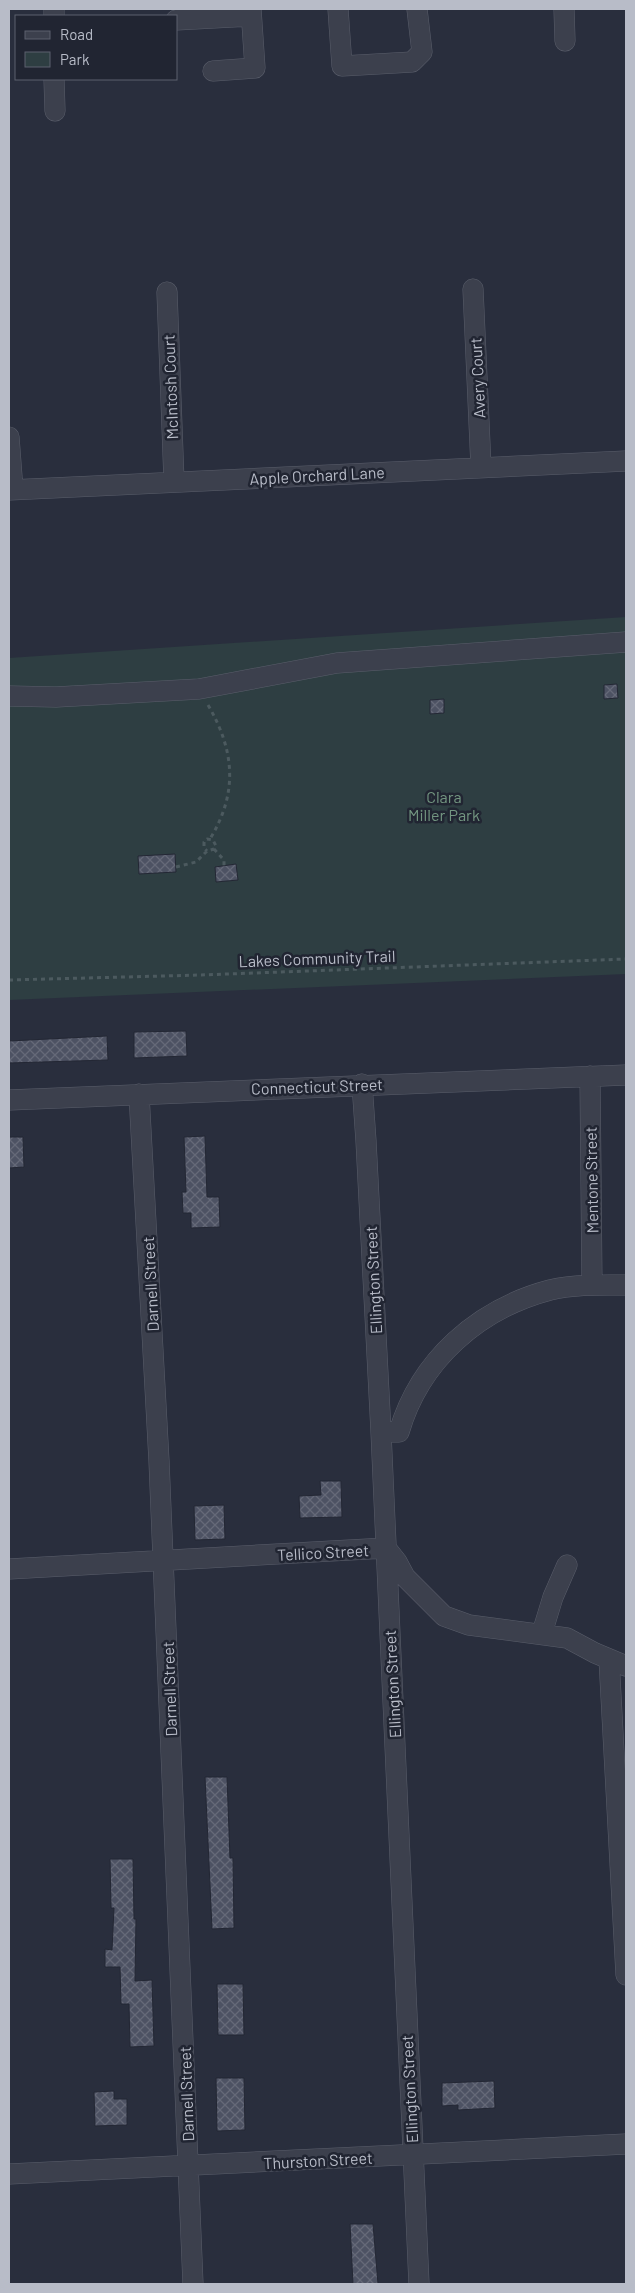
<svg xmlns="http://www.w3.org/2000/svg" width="635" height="2293" font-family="Barlow,sans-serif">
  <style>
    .green { fill: #2e3e42 }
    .building { fill: url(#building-cross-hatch); stroke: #232734 }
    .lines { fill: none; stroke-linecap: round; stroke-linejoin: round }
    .minor-casing { stroke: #5a5e6b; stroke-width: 21 }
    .path { stroke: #4c5a5f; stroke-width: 3; stroke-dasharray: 4 4; stroke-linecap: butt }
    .minor { stroke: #3c404d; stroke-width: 20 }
    .labels { text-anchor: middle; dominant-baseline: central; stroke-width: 5; stroke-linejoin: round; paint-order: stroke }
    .street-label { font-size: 16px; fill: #b8bcc8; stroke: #212532 }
    .park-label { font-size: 16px; fill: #739681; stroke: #212532 }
  </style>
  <defs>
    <pattern id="building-cross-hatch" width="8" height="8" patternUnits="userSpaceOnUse" patternTransform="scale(1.25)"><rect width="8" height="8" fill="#4d5263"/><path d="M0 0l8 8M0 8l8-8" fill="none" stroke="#656978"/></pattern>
  </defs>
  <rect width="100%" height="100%" fill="#292e3d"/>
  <path class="green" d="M626,617V974L9,1000V658Z"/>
  <path class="building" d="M617,684L618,698L604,699V685Z
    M444,699V713L430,714V700Z
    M175,854L176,872L139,874L138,856Z
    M236,864L238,880L216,882L215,867Z
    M186,1031L187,1056L134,1058V1032Z
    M107,1036L108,1060L9,1063V1041Z
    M205,1136L207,1197H219L220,1227L191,1228V1213H183L182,1192H186L184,1137Z
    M9,1137H23L24,1167L9,1168Z
    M320,1481H341L342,1517L300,1518L299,1496L321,1495Z
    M224,1505L225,1539L195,1540L194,1506Z
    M205,1777H227L230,1858H233L234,1928L212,1929Z
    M110,1859H133L134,1919H136L135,1981L152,1980L154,2046L130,2047L129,2004H121L120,1967H105V1949L112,1950L114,1908H111Z
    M217,1984H243L244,2035H218Z
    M216,2078H244L245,2130L217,2131Z
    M494,2081L495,2108L458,2110V2105L442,2106V2083Z
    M114,2091V2099H127V2125L95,2126L94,2092Z
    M350,2224H373L378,2284H353Z"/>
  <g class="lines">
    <g class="minor-casing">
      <path id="minor" d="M338,9L342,66L412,62L422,52L417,9
        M564,9L565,41
        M54,16V9
        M176,20L251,16
        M213,71L255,68L251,9
        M54,79L55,111
        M473,289L481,467
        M167,292L174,481
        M9,437L13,490
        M9,490L626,461
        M9,696L56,697L199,689L337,663L626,642
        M590,1076L592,1285
        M362,1084L366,1141L381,1432L419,2284
        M139,1094L159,1461L193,2284
        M9,1100L626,1075
        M381,1432H399C420,1360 478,1309 550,1290C575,1284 601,1285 626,1285
        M9,1569L386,1548L397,1562L405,1577L444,1616L469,1625L567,1638L595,1653L626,1666
        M542,1633L553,1597L567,1565
        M609,1659L626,1975
        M9,2174L626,2144"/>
    </g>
    <path class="path" d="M208,705C235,751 238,793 210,839
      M214,849L224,860V866
      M176,867L196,862L207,851L214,849L216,846L213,840L207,839L204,842V848L207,851
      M9,980L201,975L626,959"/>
    <use href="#minor" class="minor"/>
  </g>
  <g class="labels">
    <g class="street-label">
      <text transform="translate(477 378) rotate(-93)">Avery Court</text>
      <text transform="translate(170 387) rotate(-92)">McIntosh Court</text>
      <text transform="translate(317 475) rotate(-3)">Apple Orchard Lane</text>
      <text transform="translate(317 958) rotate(-2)">Lakes Community Trail</text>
      <text transform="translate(317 1086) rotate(-2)">Connecticut Street</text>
      <text transform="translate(591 1180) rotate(-91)">Mentone Street</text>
      <text transform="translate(373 1280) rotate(-93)">Ellington Street</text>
      <text transform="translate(150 1284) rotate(-93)">Darnell Street</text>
      <text transform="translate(323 1552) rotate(-3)">Tellico Street</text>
      <text transform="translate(392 1684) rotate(-93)">Ellington Street</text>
      <text transform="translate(169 1689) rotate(-92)">Darnell Street</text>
      <text transform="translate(409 2089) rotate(-93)">Ellington Street</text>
      <text transform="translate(186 2094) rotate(-92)">Darnell Street</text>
      <text transform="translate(318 2160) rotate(-3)">Thurston Street</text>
    </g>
    <g class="park-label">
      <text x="444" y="796">Clara<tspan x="444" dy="18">Miller Park</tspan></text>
    </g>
  </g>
  <rect width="635" height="2293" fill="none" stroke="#b8bcc8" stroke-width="20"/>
  <rect x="15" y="15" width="162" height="65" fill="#212532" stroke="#5d616e"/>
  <rect x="25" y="31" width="25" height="8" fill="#3c404d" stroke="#5d616e"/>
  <text x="60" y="40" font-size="15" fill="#b8bcc8">Road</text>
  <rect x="25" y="52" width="25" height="15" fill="#2e3e42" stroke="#5d616e"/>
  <text x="60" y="65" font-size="15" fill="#b8bcc8">Park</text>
</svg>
